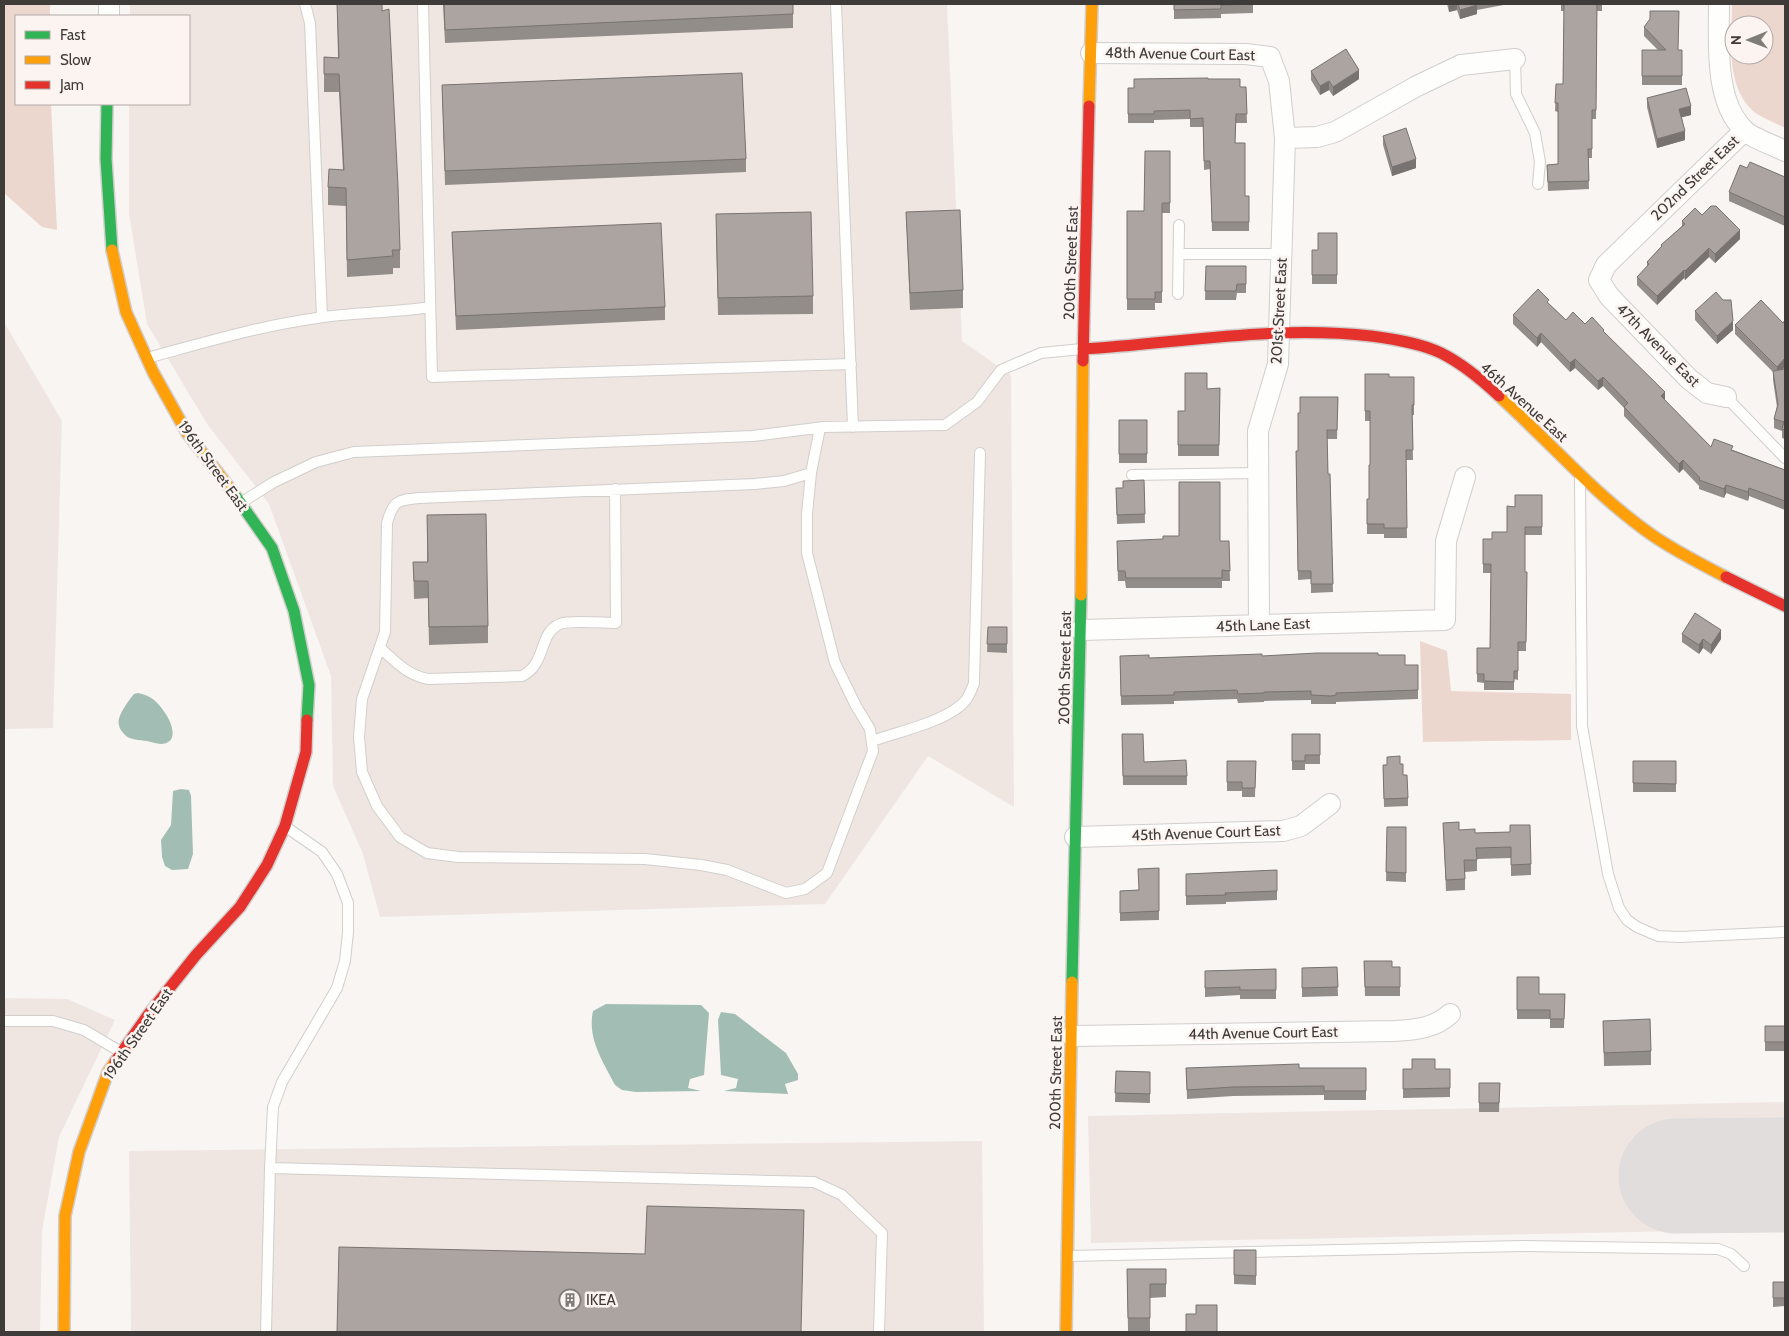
<svg xmlns="http://www.w3.org/2000/svg" width="1789" height="1336" font-family="Cabin,sans-serif">
  <style>
    .built { fill: #f0e6e1 }
    .green { fill: #ecd7ce; fill-rule: evenodd }
    .water { fill: #a2bdb4 }
    .lines { fill: none; stroke-linecap: round; stroke-linejoin: round }
    .taxiway { stroke: #e0dddc; stroke-width: 46 }
    .runway { stroke: #e0dddc; stroke-width: 115 }
    .lane-casing { stroke: #d1cecc; stroke-width: 12 }
    .street-casing { stroke: #d1cecc; stroke-width: 22 }
    .fast-casing { stroke: #d1cecc; stroke-width: 14 }
    .slow-casing { stroke: #d1cecc; stroke-width: 14 }
    .jam-casing { stroke: #d1cecc; stroke-width: 14 }
    .lane { stroke: #fefefd; stroke-width: 10 }
    .street { stroke: #fefefd; stroke-width: 20 }
    .fast { stroke: #30b455; stroke-width: 11 }
    .slow { stroke: #ff9f0a; stroke-width: 11 }
    .jam { stroke: #e5322d; stroke-width: 11 }
    .wall { fill: #938d8a }
    .shaded-wall { fill: #787370 }
    .building { fill: #aba4a0; stroke: #787370 }
    .labels { text-anchor: middle; dominant-baseline: central; stroke-width: 5; stroke-linejoin: round; paint-order: stroke }
    .street-label { font-size: 15px; fill: #3e3b39; stroke: #fcf4f0 }
    .poi-label { font-size: 15px; fill: #3e3b39; stroke: #fcf4f0; text-anchor: start }
  </style>
  <rect width="100%" height="100%" fill="#f9f5f3"/>
  <path class="built" d="M130,4H947L962,341L1011,375L1014,807L928,756L825,904L380,917L363,854L333,786L331,676L269,504L207,424L147,324L129,214V104H189V16H130Z
    M4,322L62,421L53,728L4,729Z
    M4,998L67,999L115,1020L59,1137L42,1231L40,1332H4Z
    M1785,1102V1229L1091,1243L1088,1116Z
    M982,1141L984,1332H131L129,1151Z"/>
  <path class="green" d="M4,4H50V16H16V104H51L57,230L42,227L4,193Z
    M1732,4H1785V128C1776,123 1757,116 1751,109C1725,82 1732,38 1732,4ZM1734,25H1764V55H1734Z
    M1420,641L1447,651L1451,691L1571,694V740L1423,742Z"/>
  <path class="water" d="M138,693C152,696 158,702 165,713C171,721 180,742 162,744C158,744 152,742 147,741C140,740 130,740 125,735C123,733 119,728 119,725C116,717 129,700 134,694Z
    M181,789L189,790L191,796L193,854L188,869L172,870L165,866L162,857L161,840L171,825L173,791Z
    M606,1004L701,1005L709,1013L704,1075L690,1079L688,1088L701,1091L636,1092L622,1090L615,1085C603,1061 587,1039 593,1011Z
    M721,1012L735,1014L786,1053L798,1074V1080L785,1084L788,1094L724,1091L736,1088L738,1079L721,1075L718,1020Z"/>
  <g class="lines">
    <path class="taxiway" d="M1676,1176L1677,1196"/>
    <path class="runway" d="M1676,1176L1785,1175"/>
    <g class="lane-casing">
      <path id="lane" d="M305,4L310,23L322,317
        M423,4L432,377L851,364
        M836,4L853,427
        M1515,59L1516,94L1535,133L1540,162L1538,184
        M1179,254H1281
        M1178,294L1179,225
        M147,358C203,343 259,326 317,318C355,312 393,313 430,307
        M1726,397L1785,458
        M811,473L784,481L755,484L419,498C397,500 393,501 387,523L385,632L362,699L359,737L362,772L377,806L400,837L427,853L458,857L645,859L701,865L727,870L786,893L805,889L827,873L873,751L870,729L856,706L835,663L807,553V514L811,473L820,428
        M1132,475L1258,473
        M1580,480L1582,726L1608,874L1619,908L1627,920L1637,927L1658,936L1680,937L1785,932
        M242,502L274,482L316,462L354,452L753,436L824,427L945,425L977,402L1001,370L1041,353L1082,349
        M380,648C395,661 407,675 428,679L522,676C547,664 538,633 560,624C569,620 604,623 616,623L615,489
        M872,741C898,732 939,723 960,706C968,700 971,691 974,683L980,453
        M4,1021H53L84,1030L121,1052
        M270,1168L814,1182L842,1195L882,1233L879,1332
        M1069,1256L1522,1246L1718,1249L1731,1254L1744,1266
        M266,1332L270,1168L273,1107L282,1082L337,988L345,961L348,932V903L337,874L322,852L286,827"/>
    </g>
    <g class="street-casing">
      <path id="street" d="M1719,4C1719,42 1714,101 1744,130C1750,137 1775,146 1785,151
        M109,16V4
        M1091,53L1246,54L1270,57L1279,81L1285,138L1278,364L1258,431L1259,625
        M1285,138L1317,137L1335,132L1417,86L1461,65L1515,59
        M1726,397L1707,393L1689,379L1609,296L1599,280L1606,265L1744,131
        M1081,630L1445,620L1446,541L1465,477
        M1075,837L1283,831L1301,826L1330,804
        M1072,1036L1395,1031C1415,1030 1435,1028 1450,1014"/>
    </g>
    <g class="fast-casing">
      <path id="fast" d="M107,104L106,159L112,250
        M232,491L272,548L294,611L309,685L307,720
        M1072,982L1081,595"/>
    </g>
    <g class="slow-casing">
      <path id="slow" d="M1089,106L1092,4
        M112,250L126,312L153,372L187,433L232,491
        M1499,396C1550,442 1596,496 1652,535C1675,551 1701,564 1726,577
        M1081,595L1083,361
        M64,1332L65,1216L79,1152L108,1072L115,1062
        M1066,1332L1072,982"/>
    </g>
    <g class="jam-casing">
      <path id="jam" d="M1083,349C1179,343 1275,325 1371,336C1394,339 1420,343 1441,353C1463,364 1482,380 1499,396
        M1083,361L1089,106
        M1726,577L1785,606
        M115,1062L148,1015L196,955L240,907L267,865L285,826L306,752L307,720"/>
    </g>
    <use href="#lane" class="lane"/>
    <use href="#street" class="street"/>
    <use href="#fast" class="fast"/>
    <use href="#slow" class="slow"/>
    <use href="#jam" class="jam"/>
  </g>
  <path class="wall" d="M337,4H382L400,250V268H393V274L347,277L346,206L328,205V187L343,170L339,92H324V57L338,58Z
    M443,4H793V28L445,43Z
    M1174,4H1253V13L1221,14V18L1174,19Z
    M1447,4H1516H1509L1477,10V14L1460,19L1457,10L1449,12Z
    M1561,4H1602V11H1597L1596,119H1592V158H1588L1589,189L1548,191L1547,165L1558,164V112L1555,111L1556,84H1563L1564,11H1561Z
    M1644,27L1678,50H1682V85H1642V50H1658L1644,36Z
    M1311,71L1359,79L1333,96L1329,90L1320,95L1311,80Z
    M1208,79L1240,87H1246L1247,123H1236L1235,143L1245,196H1249V231H1212L1210,169L1204,170L1203,127H1190V119L1154,120V123H1128V88H1134Z
    M442,85L746,159V172L445,185Z
    M1647,98L1691,115L1682,117L1685,140L1657,148L1647,107Z
    M1383,136L1416,168L1392,176L1383,145Z
    M1170,151V213H1162V303H1155V310H1127V211H1144Z
    M1747,168L1785,177V238L1784,237V228L1785,226L1729,201V192Z
    M906,212L963,290V308L910,310Z
    M1702,215L1740,239L1715,263L1709,257L1685,280L1684,278L1657,305L1637,285V277L1647,267V262L1661,247V245L1682,226V221Z
    M716,231L813,296V314L718,315Z
    M452,232L665,307V320L456,330Z
    M1337,233V284H1312V250H1318Z
    M1206,266H1246V293H1237L1236,300H1205Z
    M1549,304L1566,320L1585,324L1604,332L1665,401L1711,447L1733,450L1785,470V510L1749,496L1748,501L1726,493L1724,498L1699,489V486L1683,469L1679,473L1624,416V408L1603,386L1598,390L1575,368L1570,372L1541,342L1537,347L1513,324V315Z
    M1695,311L1733,330L1717,344L1695,320Z
    M1785,320V367L1782,370L1785,369V439L1782,438V431L1774,428V419L1777,407L1773,380V372L1735,334V325L1783,323Z
    M1365,374L1389,377H1414V415H1412L1413,460H1406L1407,538H1384V534H1367V499H1369L1370,465V421H1365Z
    M1220,388L1219,456H1178V411H1185L1207,389Z
    M1338,397L1337,439H1327L1328,474H1330L1333,592L1311,593V579L1298,580L1296,451H1298L1300,413Z
    M1119,420H1147V463H1119Z
    M1144,480L1145,523L1117,524L1116,488H1123Z
    M1542,495V535H1525V572H1527L1526,651H1518V680L1514,679V690H1484V683L1477,682V648H1490L1491,573H1483V539H1492L1507,532L1515,507Z
    M427,515L488,626V643L429,645L428,598L414,599L413,562H427Z
    M1220,541H1229L1230,581H1222V588H1126L1125,581H1118L1117,551Z
    M988,627H1007V653L987,652Z
    M1682,634L1721,639L1711,654L1703,648L1699,654L1682,642Z
    M1378,655L1405,665H1418V699L1336,702V704H1311V700L1264,701V702L1238,703L1237,699L1174,701V704L1121,705L1120,656L1149,658L1262,656Z
    M1122,734L1144,762L1187,776V785H1123Z
    M1292,734H1320V764H1305V770H1292Z
    M1227,761H1256L1255,797H1242V791H1227Z
    M1633,761H1676V792H1633Z
    M1400,764L1408,798V806L1384,807L1383,765Z
    M1443,823L1459,830L1475,833L1510,832L1531,864V875L1511,876V858L1477,859V871L1465,872V890L1446,891Z
    M1387,827H1406V882L1386,881Z
    M1159,868V920L1120,921V891L1138,890Z
    M1277,870V900L1226,902V904L1186,905V874Z
    M1364,961L1392,967H1400V996H1365Z
    M1337,967L1338,996L1302,997V968Z
    M1276,969V999H1240V995L1205,997V971Z
    M1517,977L1539,994H1565L1564,1028H1550V1019H1517Z
    M1603,1021L1651,1051V1065L1604,1066Z
    M1765,1026H1785V1051H1765Z
    M1186,1068H1366V1100H1324V1095L1233,1096L1187,1099Z
    M1403,1069H1450V1097L1403,1098Z
    M1116,1071L1150,1072V1103L1115,1102Z
    M1479,1083H1500L1499,1112H1479Z
    M1234,1250H1256V1285L1234,1284Z
    M1127,1269H1166V1297L1150,1298V1331H1128Z
    M1773,1282H1785V1306L1773,1307Z"/>
  <path class="shaded-wall" d="M1449,4H1457V10L1449,12Z
    M1477,5V14L1460,19V10Z
    M1359,70V79L1333,96V87Z
    M1329,81V90L1320,95V86Z
    M1691,106V115L1679,118V109Z
    M1685,131V140L1657,148V139Z
    M1416,159V168L1392,176V167Z
    M1740,230V239L1715,263V254Z
    M1709,248V257L1685,280V271Z
    M1684,270V278L1657,305V296Z
    M1733,321V330L1717,344V336Z
    M1541,333V342L1537,347V338Z
    M1785,358V367L1777,375V367Z
    M1575,359V368L1570,372V363Z
    M1603,377V386L1598,390V381Z
    M1665,392V401L1661,396Z
    M1683,460V469L1679,473V464Z
    M1726,485V493L1724,498V489Z
    M1749,488V496L1748,501V492Z
    M1721,630V639L1711,654V645Z
    M1703,639V648L1699,654V645Z"/>
  <path class="building" d="M337,4H382V11L389,9L398,186L400,250H392L393,256L347,260L346,188L328,187L329,169L344,170L339,74H324V57L339,58Z
    M444,4H793V14L445,30Z
    M1174,4H1253L1221,5V9L1174,10Z
    M1458,4H1476L1477,5L1460,10Z
    M1564,4H1597L1596,110H1592V149H1588L1589,181L1548,182L1547,165L1558,164V103H1555L1556,84H1563Z
    M1650,11H1679L1678,50H1682V76H1642V50H1666L1644,27L1650,19Z
    M1346,49L1359,70L1333,87L1329,81L1320,86L1311,71Z
    M742,73L746,159L445,171L442,85Z
    M1208,78V79H1240V87H1246L1247,114H1236L1235,143H1245V196H1249V222H1212L1210,161H1204L1203,118L1190,119V110L1154,111V114H1128V88H1134V79Z
    M1686,88L1691,106L1679,109L1685,131L1657,139L1647,98Z
    M1406,128L1416,159L1392,167L1383,136Z
    M1145,151H1170V203H1162V292H1155V299H1127V211H1144Z
    M1750,162L1785,177V217L1729,192L1740,165L1747,168Z
    M1711,206H1716L1740,230L1715,254L1709,248L1685,271L1684,270L1657,296L1637,277L1649,264L1647,262L1662,246L1661,245L1685,224L1682,221L1695,208L1702,215Z
    M960,210L963,290L910,293L906,212Z
    M811,212L813,296L718,298L716,214Z
    M661,223L665,307L456,316L452,232Z
    M1318,233H1337V275H1312V250H1318Z
    M1206,266H1246V284H1237L1236,291H1205Z
    M1538,289L1549,300L1547,302L1566,320L1573,312L1585,324L1592,317L1604,330L1603,331L1665,392L1661,396L1711,447L1714,439L1733,446L1731,450L1785,470V501L1749,488L1748,492L1726,485L1724,489L1699,480L1700,478L1683,460L1679,464L1624,407L1628,403L1603,377L1598,381L1575,359L1570,363L1541,333L1537,338L1513,315Z
    M1716,292L1723,300H1731L1733,321L1717,336L1695,311Z
    M1761,300L1783,323L1785,320V358L1777,367L1735,325Z
    M1785,369V430L1782,429L1784,422L1774,419L1778,404L1773,371Z
    M1185,373H1207V389L1220,388L1219,445H1178V411H1185Z
    M1365,374H1389V377H1414V405H1412L1413,450H1406L1407,528H1384V524H1367V499H1369V465H1370V411H1365Z
    M1300,397H1338L1337,430H1327L1328,474H1330L1333,584H1311V571H1298L1296,451H1298V413H1300Z
    M1119,420H1147V454H1119Z
    M1144,480L1145,514L1117,515L1116,488H1123V481Z
    M1179,482H1220V541H1229L1230,571L1222,570V578H1126L1125,571H1118L1117,541L1163,539V536H1179Z
    M1515,495H1542V527H1525V572H1527L1526,642H1518V671H1514V682L1484,681V674H1477V648H1490L1491,564H1483V539H1492V532H1507V506L1515,507Z
    M486,514L488,626L429,627L428,581H414L413,562H428L427,515Z
    M1695,613L1721,630L1711,645L1703,639L1699,645L1682,634Z
    M988,627H1007V644H987Z
    M1317,653H1378V655H1405V665H1418V690L1336,693V695L1331,696L1311,695V691L1264,692V693L1238,694L1237,690L1174,692V695L1121,696L1120,656L1149,655V658L1262,654V656Z
    M1122,734H1143L1144,762L1186,760L1187,776H1123Z
    M1292,734H1320V755H1305V761H1292Z
    M1400,756V764H1403V775H1407L1408,798L1384,799L1383,765H1387V757Z
    M1227,761H1256L1255,788H1242V782H1227Z
    M1633,761H1676V784L1633,783Z
    M1459,822V830L1475,829V833L1510,832V825H1530L1531,864L1511,865V847L1476,848L1477,860H1464L1465,879L1446,880L1443,823Z
    M1387,827H1406V873L1386,872Z
    M1159,868V911L1120,913V891L1139,890L1138,869Z
    M1277,870V891L1225,893L1226,895L1186,896V874Z
    M1364,961H1392V967H1400V987H1365Z
    M1337,967L1338,987L1302,988V968Z
    M1276,969V990H1240V987L1205,988V971Z
    M1517,977H1539V994H1565L1564,1019H1550V1010H1517Z
    M1650,1019L1651,1051L1604,1053L1603,1021Z
    M1765,1026H1785V1042H1765Z
    M1412,1059H1435V1069H1450V1088L1403,1089V1069H1412Z
    M1299,1064V1068H1366V1091H1324V1086L1233,1087L1187,1090L1186,1068Z
    M1116,1071L1150,1072V1094L1115,1093Z
    M1479,1083H1500L1499,1103H1479Z
    M647,1206L804,1210L801,1332H337L339,1247L645,1254Z
    M1234,1250H1256V1276L1234,1275Z
    M1127,1269H1166V1284H1150V1318H1128Z
    M1773,1282H1785V1298H1773Z
    M1196,1305H1217V1332H1186V1314H1196Z"/>
  <defs>
    <g id="building-ring" transform="scale(1.125)"><circle r="9.5" fill="#fcf4f0" stroke="#7f7c7a" stroke-width="1.5"/><path d="M-4-6H4V6H1V3H-1V6H-4ZM-2.5-4.3h1.7v1.8h-1.7ZM.8-4.3h1.7v1.8H.8ZM-2.5-1h1.7V.8h-1.7ZM.8-1h1.7V.8H.8Z" fill="#7f7c7a"/></g>
  </defs>
  <g fill-rule="evenodd">
    <use href="#building-ring" x="570" y="1300"/>
  </g>
  <g class="labels">
    <g class="street-label">
      <text transform="translate(1180 54) rotate(1)">48th Avenue Court East</text>
      <text transform="translate(1695 178) rotate(-44)">202nd Street East</text>
      <text transform="translate(1071 263) rotate(-88)">200th Street East</text>
      <text transform="translate(1279 311) rotate(-87)">201st Street East</text>
      <text transform="translate(1658 345) rotate(45)">47th Avenue East</text>
      <text transform="translate(1524 402) rotate(42)">46th Avenue East</text>
      <text transform="translate(213 466) rotate(54)">196th Street East</text>
      <text transform="translate(1263 625) rotate(-2)">45th Lane East</text>
      <text transform="translate(1065 668) rotate(-89)">200th Street East</text>
      <text transform="translate(1206 833) rotate(-2)">45th Avenue Court East</text>
      <text transform="translate(1263 1033) rotate(-1)">44th Avenue Court East</text>
      <text transform="translate(138 1034) rotate(-55)">196th Street East</text>
      <text transform="translate(1056 1073) rotate(-89)">200th Street East</text>
    </g>
    <g class="poi-label">
      <text x="586" y="1300">IKEA</text>
    </g>
  </g>
  <rect width="1789" height="1336" fill="none" stroke="#3e3b39" stroke-width="10"/>
  <rect x="15" y="15" width="175" height="90" fill="#fcf4f0" stroke="#b0aaa7"/>
  <rect x="25" y="31" width="25" height="8" fill="#30b455" stroke="#b0aaa7"/>
  <text x="60" y="40" font-size="15" fill="#3e3b39">Fast</text>
  <rect x="25" y="56" width="25" height="8" fill="#ff9f0a" stroke="#b0aaa7"/>
  <text x="60" y="65" font-size="15" fill="#3e3b39">Slow</text>
  <rect x="25" y="81" width="25" height="8" fill="#e5322d" stroke="#b0aaa7"/>
  <text x="60" y="90" font-size="15" fill="#3e3b39">Jam</text>
  <g transform="translate(1749 40) rotate(269)"><circle r="24" fill="#fcf4f0" stroke="#b0aaa7"/>
  <path d="M0-4L9 19L0 12L-9 19Z" fill="#7f7c7a"/>
  <text y="-8" font-size="14" font-weight="bold" text-anchor="middle" fill="#3e3b39">N</text>
  </g>
</svg>
